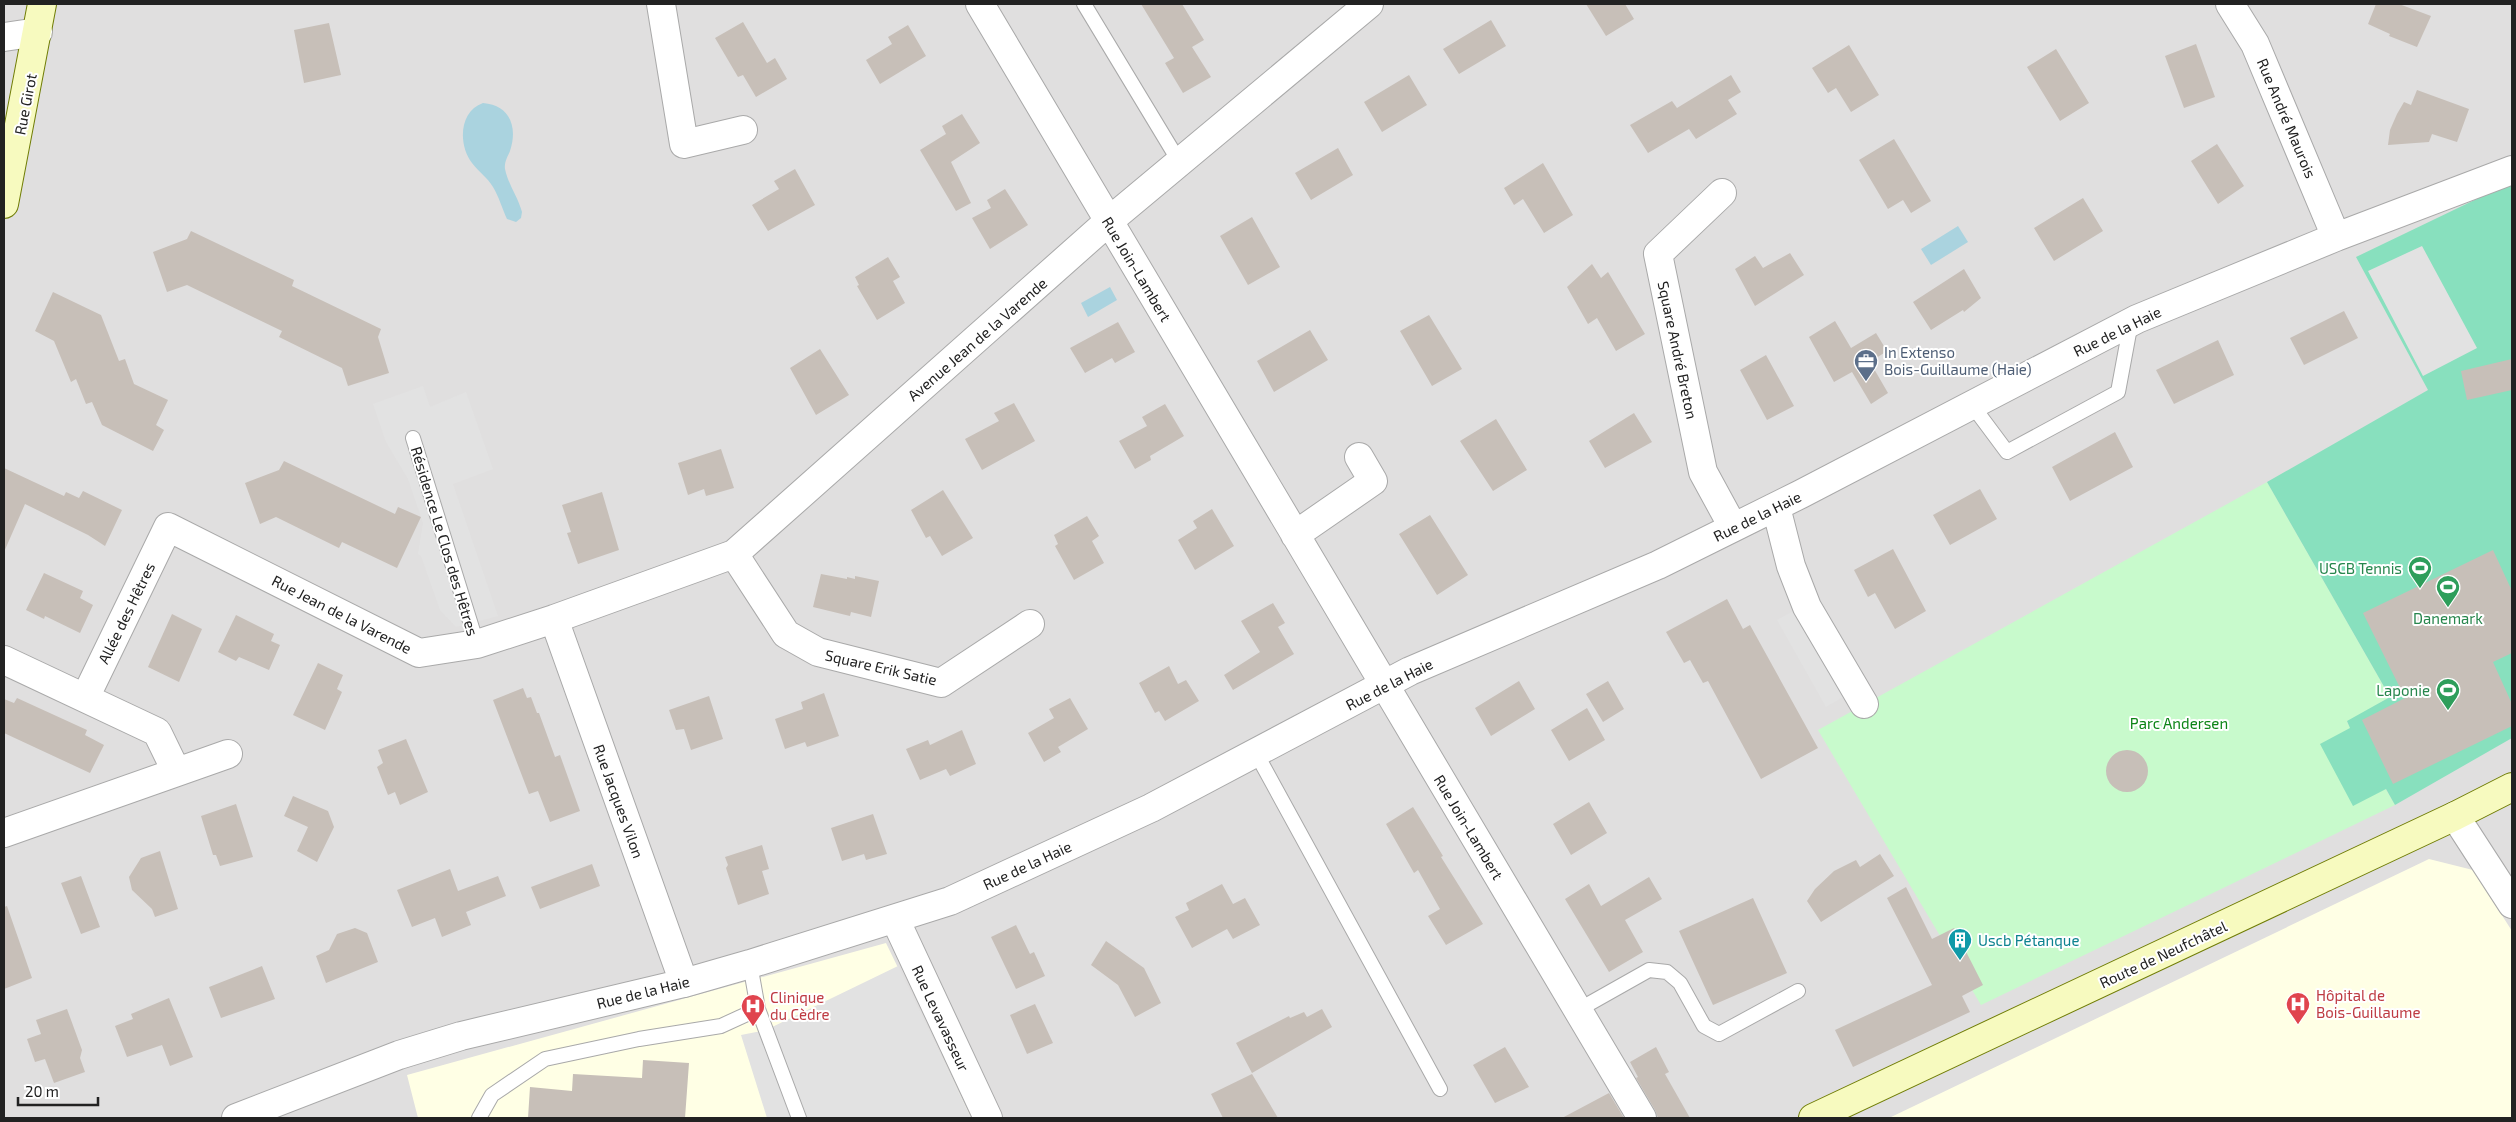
<svg xmlns="http://www.w3.org/2000/svg" width="2516" height="1122" font-family="'Exo 2',sans-serif">
  <style>
    .residential { fill: #e0dfdf }
    .education { fill: #ffffe5 }
    .park { fill: #c8facc }
    .pitch { fill: #88e0be }
    .parking { fill: #e2e2e2 }
    .water { fill: #aad3df }
    .building { fill: #c7bfb8 }
    .lines { fill: none; stroke-linecap: round; stroke-linejoin: round }
    .lane-casing { stroke: #a9a9a9; stroke-width: 16 }
    .street-casing { stroke: #a9a9a9; stroke-width: 30 }
    .secondary-casing { stroke: #707d05; stroke-width: 30 }
    .lane { stroke: #fff; stroke-width: 14 }
    .street { stroke: #fff; stroke-width: 28 }
    .secondary { stroke: #f7fabf; stroke-width: 28 }
    .labels { text-anchor: middle; dominant-baseline: central; stroke-width: 4; stroke-linejoin: round; paint-order: stroke }
    .street-label { font-size: 15px; fill: #222; stroke: #fff }
    .service-label { font-size: 15px; fill: #4e5e75; stroke: #fff; text-anchor: start }
    .leisure-label { font-size: 15px; fill: #27864d; stroke: #fff; text-anchor: end }
    .park-label { font-size: 15px; fill: #0c8416; stroke: #fff }
    .culture-label { font-size: 15px; fill: #0d838f; stroke: #fff; text-anchor: start }
    .health-label { font-size: 15px; fill: #be3a42; stroke: #fff; text-anchor: start }
  </style>
  <rect width="100%" height="100%" fill="#f2efe9"/>
  <path class="residential" d="M4,4H2512V1118H4Z"/>
  <path class="education" d="M2429,859L2473,870L2512,931V1118H1889Z
    M886,943L971,1118H418L407,1075Z"/>
  <path class="park" d="M2267,482L2390,697L2347,722L2395,805L1981,1005L1818,730Z"/>
  <path class="pitch" d="M2512,182V738L2395,805L2386,789L2353,806L2320,744L2350,728L2347,721L2390,697L2267,482L2428,390L2356,257Z"/>
  <path class="parking" d="M2422,246L2477,348L2423,376L2368,271Z
    M423,386L430,407L466,392L493,469L453,484L498,616L456,627L440,610L421,556L418,554L423,523L408,479L386,442L373,404Z
    M1819,597L1867,683L1826,707L1777,620Z
    M898,966L971,1118H767L741,1035L766,1030Z"/>
  <path class="water" d="M483,103C510,105 518,127 510,151C508,156 504,162 505,169C508,184 518,197 522,212L521,218L516,222L507,219C502,208 499,197 493,187C487,177 479,172 472,163C458,145 459,111 483,103Z
    M1958,226L1968,242L1931,265L1921,249Z
    M1110,287L1117,300L1088,317L1081,303Z"/>
  <path class="building" d="M1141,4H1182L1204,40L1192,47L1211,77L1183,93L1165,63L1174,58Z
    M1586,4H1625L1634,19L1606,36Z
    M2376,4H2399L2431,16L2417,47L2389,36L2390,34L2368,24Z
    M1491,20L1506,46L1459,74L1443,49Z
    M743,22L767,63L775,58L787,79L756,97L743,75L738,77L715,38Z
    M329,23L341,75L304,83L294,30Z
    M908,25L926,56L880,84L866,60L892,44L888,37Z
    M2196,44L2215,97L2184,108L2165,56Z
    M1849,45L1879,95L1851,112L1836,88L1828,93L1812,68Z
    M2056,49L2089,103L2060,121L2027,67Z
    M1409,75L1427,105L1382,132L1364,102Z
    M1731,75L1741,92L1728,100L1737,114L1696,139L1689,129L1648,153L1630,125L1672,101L1677,108Z
    M2417,90L2469,109L2457,142L2432,134L2429,142L2388,145L2390,130L2397,114L2404,102L2411,105Z
    M962,114L980,143L951,162L971,203L956,211L920,150L946,134L942,126Z
    M1894,139L1931,201L1911,213L1903,200L1888,209L1859,160Z
    M2217,144L2244,186L2218,204L2191,161Z
    M1338,148L1353,175L1311,200L1295,173Z
    M1543,163L1573,215L1544,233L1523,199L1514,205L1504,188Z
    M795,169L815,205L768,231L752,205L779,189L774,181Z
    M1005,189L1028,225L990,249L972,218L991,208L987,200Z
    M2083,198L2103,231L2054,261L2034,228Z
    M1252,217L1280,267L1248,285L1220,236Z
    M191,231L294,280L292,286L381,329L378,337L389,373L348,386L342,368L279,337L282,331L187,285L167,292L153,252L187,239Z
    M1790,253L1804,275L1755,306L1735,269L1755,256L1763,268Z
    M888,257L900,277L893,281L905,303L877,320L857,286L859,285L855,277Z
    M1592,264L1601,278L1608,272L1645,334L1616,351L1597,318L1588,324L1567,287Z
    M1964,269L1981,298L1964,312L1963,310L1931,330L1913,302Z
    M53,292L101,315L119,361L125,359L134,384L168,400L156,425L164,430L153,451L102,425L92,402L86,404L76,379L71,382L54,341L35,331Z
    M2344,311L2358,338L2304,365L2290,338Z
    M1429,315L1462,369L1432,386L1400,331Z
    M1835,321L1851,348L1876,333L1887,351L1870,362L1888,393L1871,404L1852,372L1834,382L1809,337Z
    M1118,322L1135,352L1115,363L1112,358L1085,373L1070,348Z
    M1310,330L1328,360L1274,392L1257,361Z
    M2218,340L2234,375L2174,404L2156,370Z
    M820,349L849,395L816,415L790,368Z
    M1766,355L1794,406L1767,420L1740,370Z
    M2512,359V390L2467,400L2461,371Z
    M1014,403L1035,441L982,470L965,439L999,421L994,413Z
    M1165,404L1184,436L1150,456L1151,460L1135,469L1119,441L1147,426L1142,417Z
    M1634,413L1652,442L1605,468L1589,441Z
    M1496,419L1527,470L1493,491L1460,441Z
    M2115,432L2133,467L2070,501L2052,467Z
    M721,449L734,488L706,496L704,489L688,495L678,463Z
    M284,461L395,514L398,507L421,517L397,568L342,542L339,548L276,517L260,524L245,483L279,470Z
    M4,468L64,496L66,492L79,498L83,491L122,510L105,546L88,535L25,504L4,552Z
    M1980,489L1997,519L1950,545L1933,515Z
    M943,490L973,538L942,556L930,536L926,538L911,510Z
    M602,492L619,550L578,564L567,533L571,532L562,505Z
    M1212,509L1234,546L1195,570L1178,540L1197,528L1193,521Z
    M1430,515L1468,575L1437,595L1399,534Z
    M1087,516L1099,536L1092,541L1104,563L1074,580L1055,546L1058,544L1054,535Z
    M1893,549L1926,611L1895,629L1875,593L1868,597L1854,570Z
    M2493,550L2512,591V653L2493,662L2512,704V726L2393,784L2362,720L2405,698L2363,613Z
    M44,573L83,591L80,598L93,605L80,633L45,616L44,619L26,610Z
    M821,574L847,579V577L855,579V576L879,581L871,617L851,612L850,616L813,607Z
    M1727,599L1743,629L1750,625L1818,748L1761,779L1708,681L1703,683L1690,660L1684,663L1666,632Z
    M1273,603L1285,623L1278,627L1294,654L1233,690L1224,675L1260,652L1241,621Z
    M172,614L202,629L179,682L148,667Z
    M236,615L274,634L271,641L280,645L269,670L239,657L236,661L218,652Z
    M318,663L343,675L337,689L342,692L325,730L293,715Z
    M1169,666L1178,684L1186,680L1199,701L1165,721L1159,711L1155,713L1139,683Z
    M1519,681L1535,709L1491,736L1475,708Z
    M1608,681L1624,709L1603,722L1586,694Z
    M523,688L527,698L531,697L537,713H539L555,757L560,755L580,811L550,822L538,791L529,794L493,700Z
    M824,693L839,736L807,747L805,742L785,749L775,719L803,709L801,702Z
    M709,696L723,739L691,750L684,729L676,730L669,710Z
    M17,698L87,730L85,735L104,745L90,773L4,733V699L14,703Z
    M1070,698L1088,729L1058,747L1061,752L1044,762L1028,733L1054,718L1049,709Z
    M1587,708L1605,740L1569,761L1551,730Z
    M962,730L976,764L950,776L946,769L920,780L906,749L928,740L930,745Z
    M406,739L428,792L400,805L395,792L388,795L377,767L383,763L378,750Z
    M2106 771a21 21 0 1 1 42 0a21 21 0 1 1-42 0Z
    M293,796L328,811L334,827L317,862L297,851L308,827L284,816Z
    M1589,802L1607,833L1571,855L1553,824Z
    M236,804L253,857L220,866L216,855H213L201,816Z
    M1413,807L1443,856L1441,857L1483,924L1446,945L1428,916L1440,909L1418,870L1414,873L1386,824Z
    M873,814L887,854L866,860L864,854L842,861L831,828Z
    M762,845L769,869L762,871L769,894L738,905L726,868L728,865L725,857Z
    M160,851L178,909L155,917L152,909L132,890L129,877L141,858Z
    M1880,854L1894,876L1821,922L1807,901L1815,889L1834,871L1856,860L1860,867Z
    M592,864L600,886L540,909L531,887Z
    M450,869L458,891L498,876L506,896L466,912L471,925L442,937L435,918L412,927L397,890Z
    M81,876L100,927L81,934L61,883Z
    M1649,877L1662,899L1625,920L1643,952L1609,972L1565,899L1589,884L1601,906Z
    M1222,884L1233,904L1245,898L1260,925L1233,939L1227,929L1192,948L1175,917L1189,910L1186,903Z
    M1906,887L1932,939L1954,928L1983,985L1962,996L1970,1012L1853,1067L1835,1030L1932,985L1887,898Z
    M1753,898L1787,973L1713,1005L1679,931Z
    M7,906L32,978L4,989V907Z
    M1016,925L1030,954L1034,952L1045,976L1016,989L991,937Z
    M355,928L367,933L378,962L326,983L316,956L329,950L337,934Z
    M1106,941L1144,968L1161,1003L1135,1017L1118,985L1091,965Z
    M262,966L275,999L221,1018L209,987Z
    M169,998L193,1057L170,1066L162,1045L127,1057L115,1026L133,1019L131,1014Z
    M1035,1004L1053,1043L1027,1054L1010,1015Z
    M67,1009L82,1050L80,1058L85,1072L54,1083L45,1059L35,1062L27,1039L41,1034L36,1020Z
    M1322,1009L1332,1027L1252,1073L1236,1043L1289,1016L1290,1018L1304,1012L1307,1017Z
    M1505,1047L1529,1087L1495,1103L1473,1065Z
    M1656,1047L1669,1072L1665,1074L1690,1118H1658L1655,1110L1636,1078L1638,1077L1630,1062Z
    M643,1060L689,1063L685,1118H528L530,1087L572,1091L573,1074L642,1078Z
    M1252,1074L1278,1118H1223L1211,1094Z
    M1609,1093L1624,1118H1562Z"/>
  <g class="lines">
    <g class="lane-casing">
      <path id="lane" d="M1084,4L1180,163
        M1972,405L2007,452L2118,392L2131,322
        M413,438L477,644
        M1256,753L1440,1089
        M750,964L758,1009L799,1118
        M1578,1010L1649,970L1667,972L1680,983L1704,1026L1719,1034L1798,991
        M479,1118L492,1095L545,1059L639,1039L721,1026L758,1009"/>
    </g>
    <g class="street-casing">
      <path id="street" d="M661,4L684,144L743,130
        M980,4L1642,1118
        M2230,4L2255,44L2336,237
        M4,37L38,32
        M1722,193L1658,254L1703,472L1733,527
        M1776,507L1791,566L1807,607L1864,704
        M1295,535L1373,481L1359,457
        M734,554L786,634L818,652L941,683L1030,624
        M554,619L684,983
        M4,660L157,732L176,771
        M85,698L168,527L419,653L477,644L554,619L734,554L1109,221L1369,4
        M2455,816L2512,904
        M4,833L228,754
        M895,919L988,1118
        M236,1118L399,1055L461,1036L684,983L750,964L950,901L1151,808L1410,671L1658,565L1801,494L2137,319L2336,237L2512,170"/>
    </g>
    <g class="secondary-casing">
      <path id="secondary" d="M4,204L42,4
        M1813,1118L2455,816L2512,787"/>
    </g>
    <use href="#lane" class="lane"/>
    <use href="#street" class="street"/>
    <use href="#secondary" class="secondary"/>
  </g>
  <defs>
    <g id="office-pin" transform="scale(1.25)"><path d="M0 17L-7.5 6A9.5 9.5 0 1 1 7.5 6Z" fill="#5c6f8a" stroke="#fff"/><path d="M-6-3h4V-5.5h4V-3h4V5H-6ZM-1-4.5V-3h2v-1.5ZM-6 0V1H6V0Z" fill="#fff"/></g>
    <g id="stadium-pin" transform="scale(1.25)"><path d="M0 17L-7.5 6A9.5 9.5 0 1 1 7.5 6Z" fill="#2e9e5b" stroke="#fff"/><path d="M0-5a6.5 5 0 1 0 0 10a6.5 5 0 1 0 0-10ZM-3.5-1.8h7v3.6h-7Z" fill="#fff"/></g>
    <g id="building-pin" transform="scale(1.25)"><path d="M0 17L-7.5 6A9.5 9.5 0 1 1 7.5 6Z" fill="#0f9aa8" stroke="#fff"/><path d="M-4-6H4V6H1V3H-1V6H-4ZM-2.5-4.3h1.7v1.8h-1.7ZM.8-4.3h1.7v1.8H.8ZM-2.5-1h1.7V.8h-1.7ZM.8-1h1.7V.8H.8Z" fill="#fff"/></g>
    <g id="hospital-pin" transform="scale(1.25)"><path d="M0 17L-7.5 6A9.5 9.5 0 1 1 7.5 6Z" fill="#e0444e" stroke="#fff"/><path d="M-5-5h3v3.5h4V-5h3V5h-3V1.5h-4V5h-3Z" fill="#fff"/></g>
  </defs>
  <g fill-rule="evenodd">
    <use href="#office-pin" x="1866" y="361"/>
    <use href="#stadium-pin" x="2420" y="568"/>
    <use href="#stadium-pin" x="2448" y="587"/>
    <use href="#stadium-pin" x="2448" y="690"/>
    <use href="#building-pin" x="1960" y="940"/>
    <use href="#hospital-pin" x="2298" y="1004"/>
    <use href="#hospital-pin" x="753" y="1006"/>
  </g>
  <g class="labels">
    <g class="street-label">
      <text transform="translate(25 104) rotate(-79)">Rue Girot</text>
      <text transform="translate(2287 118) rotate(67)">Rue André Maurois</text>
      <text transform="translate(1137 269) rotate(59)">Rue Join-Lambert</text>
      <text transform="translate(2117 331) rotate(-26)">Rue de la Haie</text>
      <text transform="translate(977 339) rotate(-41)">Avenue Jean de la Varende</text>
      <text transform="translate(1678 350) rotate(78)">Square André Breton</text>
      <text transform="translate(1757 516) rotate(-26)">Rue de la Haie</text>
      <text transform="translate(445 541) rotate(73)">Résidence Le Clos des Hêtres</text>
      <text transform="translate(126 613) rotate(-64)">Allée des Hêtres</text>
      <text transform="translate(342 614) rotate(27)">Rue Jean de la Varende</text>
      <text transform="translate(881 667) rotate(13)">Square Erik Satie</text>
      <text transform="translate(1389 684) rotate(-27)">Rue de la Haie</text>
      <text transform="translate(619 801) rotate(70)">Rue Jacques Vilon</text>
      <text transform="translate(1469 827) rotate(59)">Rue Join-Lambert</text>
      <text transform="translate(1027 865) rotate(-25)">Rue de la Haie</text>
      <text transform="translate(2163 954) rotate(-25)">Route de Neufchâtel</text>
      <text transform="translate(643 992) rotate(-14)">Rue de la Haie</text>
      <text transform="translate(941 1018) rotate(65)">Rue Levavasseur</text>
    </g>
    <g class="service-label">
      <text x="1884" y="352">In Extenso<tspan x="1884" dy="17">Bois-Guillaume (Haie)</tspan></text>
    </g>
    <g class="leisure-label">
      <text x="2402" y="568">USCB Tennis</text>
      <text x="2448" y="618" text-anchor="middle">Danemark</text>
      <text x="2430" y="690">Laponie</text>
    </g>
    <g class="park-label">
      <text x="2179" y="723">Parc Andersen</text>
    </g>
    <g class="culture-label">
      <text x="1978" y="940">Uscb Pétanque</text>
    </g>
    <g class="health-label">
      <text x="2316" y="995">Hôpital de<tspan x="2316" dy="17">Bois-Guillaume</tspan></text>
      <text x="770" y="997">Clinique<tspan x="770" dy="17">du Cèdre</tspan></text>
    </g>
  </g>
  <rect width="2516" height="1122" fill="none" stroke="#222222" stroke-width="10"/>
  <path d="M18 1097v8h80v-8" fill="none" stroke="#222222" stroke-width="2.5"/>
  <text x="25" y="1097" font-size="15" fill="#222222" stroke="#ffffff" stroke-width="4" paint-order="stroke">20 m</text>
</svg>
